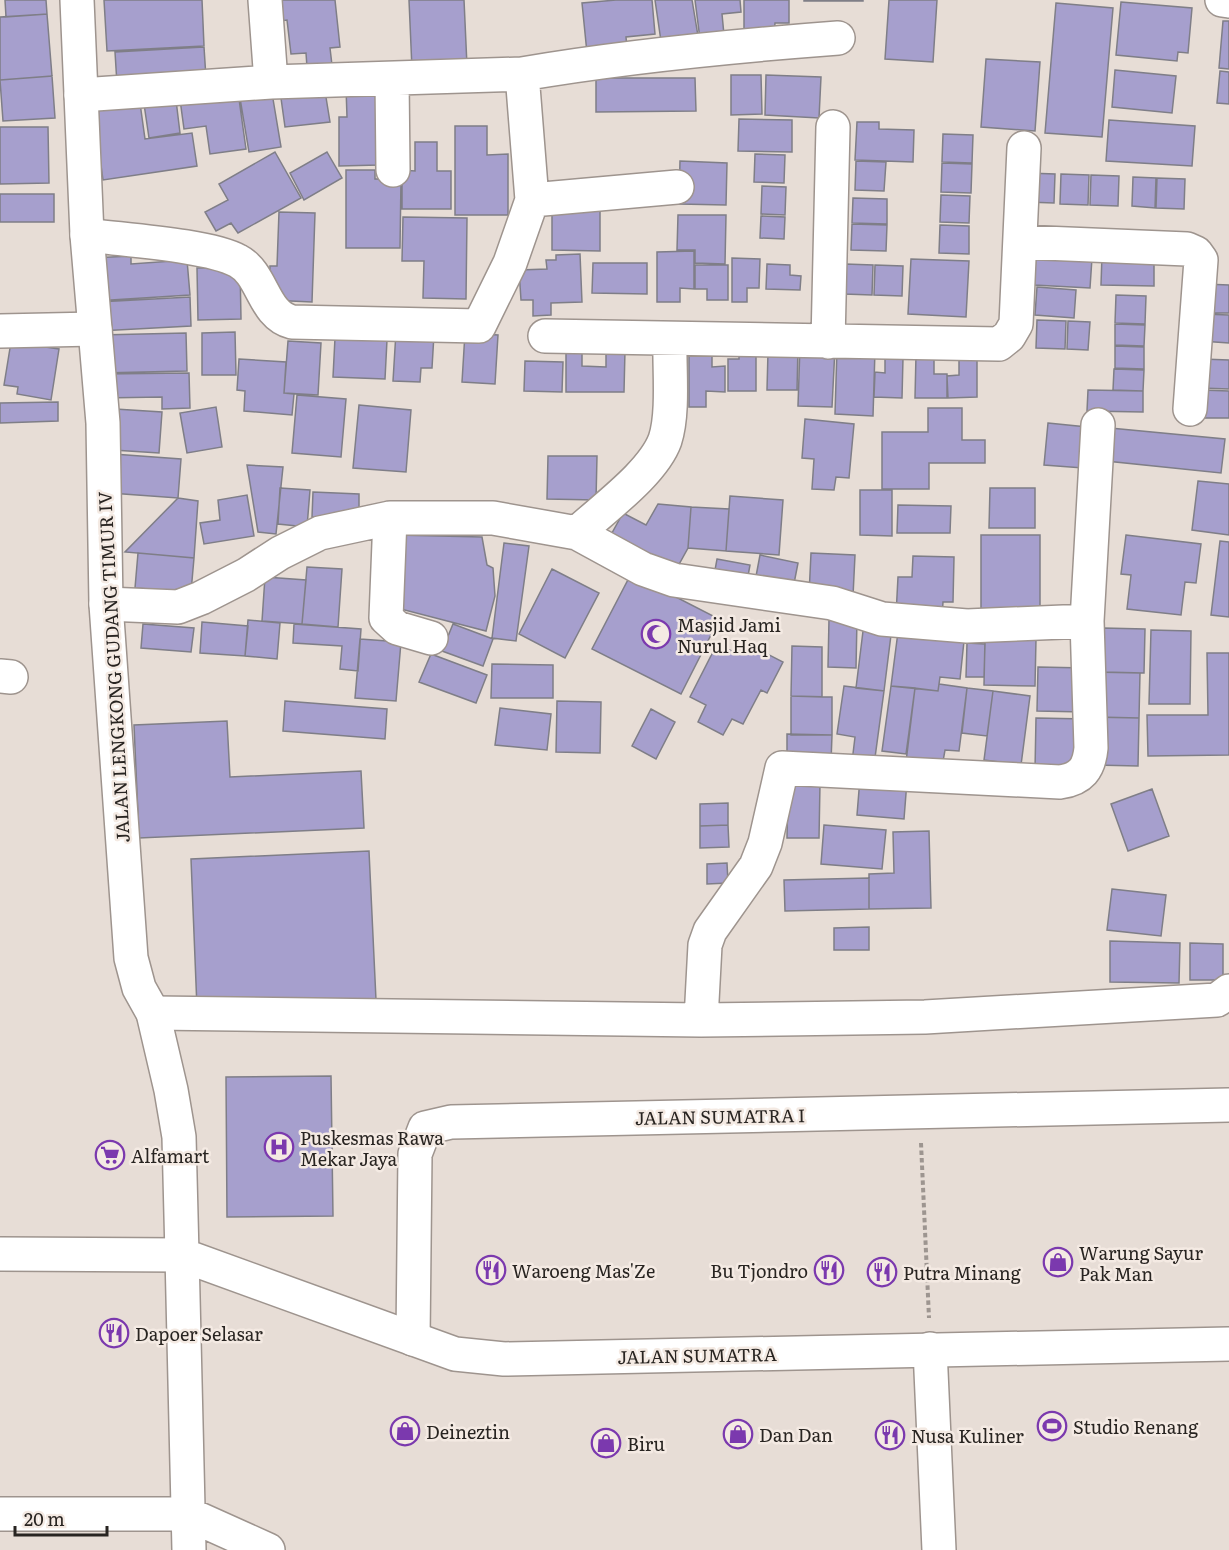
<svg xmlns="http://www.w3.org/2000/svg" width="1229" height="1550" font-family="Literata,serif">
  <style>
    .building { fill: #a69fcd; stroke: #7f7e87; stroke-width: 1.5 }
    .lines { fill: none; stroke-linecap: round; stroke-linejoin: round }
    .street-casing { stroke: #9e948e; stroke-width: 36 }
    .secondary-casing { stroke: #9e948e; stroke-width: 36 }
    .path { stroke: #9d9590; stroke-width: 4; stroke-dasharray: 4.5 3; stroke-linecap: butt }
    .street { stroke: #fff; stroke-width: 33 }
    .secondary { stroke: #fff; stroke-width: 33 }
    .labels { text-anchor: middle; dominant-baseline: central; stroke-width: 5; stroke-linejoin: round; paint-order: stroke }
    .poi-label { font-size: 18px; fill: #282421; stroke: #f4eae3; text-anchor: start }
    .street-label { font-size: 18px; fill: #282421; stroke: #f4eae3 }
  </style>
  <rect width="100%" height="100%" fill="#e7ddd6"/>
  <path class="building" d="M5,0H46L47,14L6,17Z
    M104,0H202L204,46L107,51Z
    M271,0H335L340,47L330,48L332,65L307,67L306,53L291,54L287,20L273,22Z
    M409,0H464L467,66L412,69Z
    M616,0H652L655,34L626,37L627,49L587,53L582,3Z
    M655,0H692L699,42L662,48Z
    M695,0H740L741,12L722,14L724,35L700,39Z
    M744,0H789V23H775L774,34H744Z
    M804,0H863V1H804Z
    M889,0H937L933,62L885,59Z
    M1121,2L1192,8L1188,53L1178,52L1177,61L1116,55Z
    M1056,3L1113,8L1102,137L1045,133Z
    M47,14L52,76L0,80V17Z
    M1223,21H1229V69L1219,68Z
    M204,47L206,78L117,84L115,52Z
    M986,59L1040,62L1035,131L981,127Z
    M1115,70L1176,76L1172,113L1112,107Z
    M1220,71L1229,72V104L1217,103Z
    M731,75H761L762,114L731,115Z
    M766,75L821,77L819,118L765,115Z
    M52,76L55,118L3,121L0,80Z
    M596,78H695L696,111L596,112Z
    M324,85L330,122L285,127L280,91Z
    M271,87L281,147L249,152L239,92Z
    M346,87H378L379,165L339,166V117H347Z
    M179,92H238L246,149L210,154L206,126L184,129Z
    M176,100L180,133L149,138L144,104Z
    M140,103L145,139L192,133L197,166L103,180L93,109Z
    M739,119L792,120V152L738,151Z
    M1109,120L1195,126L1192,166L1106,161Z
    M857,122H879V129L914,130L913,162L855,160Z
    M455,126H487V155L508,154V215H455Z
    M0,127H48L49,183L0,184Z
    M943,134L973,135L972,163L942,162Z
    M415,142H437V171H451V209H402V170L415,171Z
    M275,152L301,198L238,233L231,223L216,231L205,212L228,200L219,184Z
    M327,152L342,178L304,200L290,173Z
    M755,154L785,155L784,183L754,182Z
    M680,161L727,163L726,205L679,204Z
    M856,161L886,162L884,191L855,190Z
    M942,163L972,164L971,193L941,192Z
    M346,170H375V179H401L400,248H346Z
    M1027,173L1055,174L1054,203L1026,202Z
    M1061,174L1089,175L1088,205L1060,204Z
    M1091,175L1119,176L1118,206L1090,205Z
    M1133,177L1156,178L1155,208L1132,206Z
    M1157,178L1185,179L1184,209L1156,208Z
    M762,186L786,187L785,215L761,214Z
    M0,194H54V222H0Z
    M941,195L970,196L969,223L940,222Z
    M853,198L887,199V224L852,223Z
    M552,204L600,205V251L552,250Z
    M279,212L315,213L312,302L269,300L270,266H277Z
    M678,215H726L725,264L695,263V250H677Z
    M761,216L785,217L784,239L760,238Z
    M403,217L467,218L466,299L423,298L424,261H402Z
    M852,224L887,225L886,251L851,250Z
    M940,225L969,226V254L939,253Z
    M694,251V289L680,288V302H657V252Z
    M580,254L582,302L551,303V315L533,316V300H521L519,270L547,269L546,260H556V255Z
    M1036,255L1092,258L1090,288L1034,285Z
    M1102,255L1154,256V286L1101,285Z
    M131,256V264L187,260L190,295L95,301L92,258Z
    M732,258L760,259L759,288H747V302H732Z
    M911,259L969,261L966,317L908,314Z
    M593,263H647V294L592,293Z
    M767,264L790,265V275L801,276L800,290L766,289Z
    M845,264L873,265L872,295L844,294Z
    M695,265H728V300H707V289H695Z
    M875,265L903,266L902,296L874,295Z
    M240,267L241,319L198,320L197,268Z
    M1204,284L1229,285V313H1203Z
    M1037,287L1076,290L1074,318L1035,315Z
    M1116,295L1146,296L1145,324L1115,323Z
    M190,297L191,326L99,331L98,302Z
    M1202,314L1229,315V343L1201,341Z
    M1037,320L1066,321L1065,349L1036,348Z
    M1068,321L1090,322L1088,350L1067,349Z
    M1115,324L1145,325L1144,346L1115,345Z
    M235,332L236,375H202V333Z
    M396,332L434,334L432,368H421L420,382L393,381Z
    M186,333L187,371L100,373L99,335Z
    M465,333L498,335L495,384L462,382Z
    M335,338L387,340L385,379L333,377Z
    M288,341L321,343L318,395L284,393Z
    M11,342L59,349L51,400L17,394L18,387L4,385Z
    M798,346L797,390H767L768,352Z
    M800,346L835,348L832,407L798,406Z
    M1115,346L1144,347V369L1115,368Z
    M566,349H582V366L606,367V350H625L624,392H566Z
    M689,349H712V367L725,366V392L706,391V407H689Z
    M837,349L875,350L873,416L835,414Z
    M739,351L756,352V391H728V359H739Z
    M916,355H934V374H947V398H915Z
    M885,357L903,358L902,398L874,397L875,372L885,373Z
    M977,358V397L948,398L947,376L959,375V359Z
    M239,359L286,362L284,393L294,394L292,415L244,411L245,391L237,390Z
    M1202,359L1229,360V389L1201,388Z
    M525,361L563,362L562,392L524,391Z
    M1114,369L1144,370L1143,391L1113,390Z
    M189,373L190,408L162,409V397L102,398V374Z
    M1088,390L1143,391V412L1087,411Z
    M1201,390L1229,391V418H1200Z
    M297,395L346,399L341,457L292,453Z
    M58,402V421L0,423V403Z
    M359,405L411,410L406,472L353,468Z
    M216,407L222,447L187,453L180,413Z
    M928,408H962V440H985V463H929V489H882V432H928Z
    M115,409L162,412L159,453L113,450Z
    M805,419L854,424L849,478L836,477L834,490L812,489L814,459L802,458Z
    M1048,423L1087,427L1083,468L1044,465Z
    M1110,428L1225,439L1221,473L1106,461Z
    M113,454L181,459L178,498L110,493Z
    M548,456H597L596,500L547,499Z
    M247,465L283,467L276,534L258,532Z
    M1198,481L1229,484V535L1192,530Z
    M280,488L310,490L307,527L278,524Z
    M990,488H1035V528H989Z
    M860,490H892V536L860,535Z
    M313,492L359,494V518L312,517Z
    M247,495L254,536L204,544L200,523L220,520L218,500Z
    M730,496L783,500L779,555L726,551Z
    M178,498L198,501L194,558L125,552Z
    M658,504L691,507L688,548L672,577L607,542L623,513L646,525Z
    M898,505L951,506L950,533H897Z
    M691,507L729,509L726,551L688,548Z
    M395,535L482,537L487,565L493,568L495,596L486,631L393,607Z
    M981,535H1040V610H981Z
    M1126,535L1201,544L1196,583L1185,582L1181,615L1127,609L1131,575L1121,574Z
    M1220,541L1229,542V617L1211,615Z
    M504,543L529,546L516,641L492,638Z
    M138,553L194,558L191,592L135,588Z
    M811,553L855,555L853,596L809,595Z
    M760,555L798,563L792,594L754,587Z
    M913,556L954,557L953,602H943L942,617L896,615L898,577H912Z
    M717,559L750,565L746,587L713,581Z
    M307,567L342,569L338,627L302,624Z
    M552,569L599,593L565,658L519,634Z
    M631,574L719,619L681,694L592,649Z
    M265,577L306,580L302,624L262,621Z
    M829,619H857L856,668L828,667Z
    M248,620L280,623L277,659L245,656Z
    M202,622L248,626L245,656L200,653Z
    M864,623L892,627L884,691L856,688Z
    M143,624L194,628L191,652L141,648Z
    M294,624L361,629L358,671L340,669L342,646L293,643Z
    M453,624L493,639L483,666L442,651Z
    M1103,628L1145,629L1144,673L1103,672Z
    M1151,630L1191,631L1190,704H1149Z
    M898,632L964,641L960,679L940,677L938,691L891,686Z
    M985,638L1036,639L1035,686L984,685Z
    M360,639L401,642L396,701L355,698Z
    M744,642L783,662L767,693L761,690L743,724L732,719L723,735L698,722L706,705L690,697L717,644L738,654Z
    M967,643L985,644L984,677H966Z
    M792,646L822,647V697L791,696Z
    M1207,653H1229V755L1148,756L1147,715H1208Z
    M431,654L487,675L476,703L419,682Z
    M492,664L553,665V698H491Z
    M1038,667L1085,668L1084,712L1037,711Z
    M1092,672L1140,673L1139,718L1090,717Z
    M939,684L967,688L959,751L945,750L942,767L906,762L915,688L938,691Z
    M844,686L884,691L874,765L852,762L855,737L837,734Z
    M891,686L915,688L906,754L882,751Z
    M967,688L993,691L987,736L962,733Z
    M993,691L1030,696L1021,765L984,760Z
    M791,696L832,697V735H791Z
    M285,701L387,709L385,739L283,731Z
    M557,701L601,702L600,753L556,752Z
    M500,708L551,714L547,750L495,745Z
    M651,709L675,722L656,759L632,746Z
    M1096,717L1139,718L1138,766L1095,765Z
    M1036,718L1086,719L1080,771L1035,770Z
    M227,721L230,777L361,771L364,828L139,838L134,725Z
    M787,734L832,735L831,762L787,761Z
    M860,778L907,781L904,819L857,815Z
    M788,784H820L819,838H787Z
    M1152,789L1169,836L1128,851L1111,804Z
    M728,803V825L700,826V804Z
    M728,825L729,847L700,848V826Z
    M824,825L886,830L882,869L821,864Z
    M929,831L931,908L869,909V874L894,873L893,832Z
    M369,851L376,1000L197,1008L191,859Z
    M727,863L728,883L707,884V864Z
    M869,878V909L785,911L784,880Z
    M1112,889L1166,895L1161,936L1107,930Z
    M869,927V950H834V928Z
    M1110,941L1180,943L1179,983L1110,982Z
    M1190,943L1223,944V980H1190Z
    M331,1076L333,1216L227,1217L226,1077Z"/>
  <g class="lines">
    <g class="street-casing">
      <path id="street" d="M265,0L271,82
        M1222,0L1229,1
        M522,74C627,56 732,46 838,38
        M392,79L393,170
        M81,95L271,82L522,74L532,200L510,263L479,326L292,322C263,315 263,274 238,261C209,245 123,240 87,235
        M532,200L677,187
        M1020,242L1187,249L1196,253L1201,260L1190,409
        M0,331L95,329
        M545,336L999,344L1009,336L1016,324L1024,148
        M828,342L833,127
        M390,518L386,618L397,628L431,638
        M577,533C604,508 653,473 665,440C674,413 669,367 670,339
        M106,604L178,607L201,598L246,575L280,553L320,533L390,518H493L577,533L643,569L674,580L832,603L882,619L967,626L1087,621
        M0,676L11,677
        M153,1013L701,1020L925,1017L1217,1000L1229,991
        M701,1020L705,945L710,931L756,866L765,843L782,768L1060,782C1081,779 1089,769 1091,748L1087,621L1098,425
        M182,1255L189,1550
        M413,1339L415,1154L425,1128L451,1122L1229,1105
        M930,1349L939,1550
        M0,1514H188L268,1550"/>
    </g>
    <g class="secondary-casing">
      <path id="secondary" d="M77,0L87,235L103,423L106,604L131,958L139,988L153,1013L171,1090L179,1137L182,1255
        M0,1254L182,1255L455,1354L504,1359L1229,1344"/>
    </g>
    <path class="path" d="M921,1143L929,1318"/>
    <use href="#street" class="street"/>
    <use href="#secondary" class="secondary"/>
  </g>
  <defs>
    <g id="mosque-ring" transform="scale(1.5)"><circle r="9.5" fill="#f4eae3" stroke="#7b39ae" stroke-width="1.5"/><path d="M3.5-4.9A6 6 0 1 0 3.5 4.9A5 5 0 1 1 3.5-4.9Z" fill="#7b39ae"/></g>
    <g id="hospital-ring" transform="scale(1.5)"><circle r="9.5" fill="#f4eae3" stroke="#7b39ae" stroke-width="1.5"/><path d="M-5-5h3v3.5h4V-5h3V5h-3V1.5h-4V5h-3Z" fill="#7b39ae"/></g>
    <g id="supermarket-ring" transform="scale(1.5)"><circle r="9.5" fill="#f4eae3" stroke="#7b39ae" stroke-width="1.5"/><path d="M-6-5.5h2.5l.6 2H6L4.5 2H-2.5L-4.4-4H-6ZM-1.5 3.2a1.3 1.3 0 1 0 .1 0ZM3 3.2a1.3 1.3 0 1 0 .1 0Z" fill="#7b39ae"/></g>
    <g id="shop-ring" transform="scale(1.5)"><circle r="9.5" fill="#f4eae3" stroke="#7b39ae" stroke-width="1.5"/><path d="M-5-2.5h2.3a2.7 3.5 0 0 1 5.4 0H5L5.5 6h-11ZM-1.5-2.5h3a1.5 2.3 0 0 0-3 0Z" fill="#7b39ae"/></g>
    <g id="restaurant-ring" transform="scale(1.5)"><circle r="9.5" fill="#f4eae3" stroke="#7b39ae" stroke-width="1.5"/><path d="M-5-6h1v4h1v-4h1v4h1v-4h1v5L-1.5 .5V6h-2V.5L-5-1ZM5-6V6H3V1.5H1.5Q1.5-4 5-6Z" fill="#7b39ae"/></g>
    <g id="stadium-ring" transform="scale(1.5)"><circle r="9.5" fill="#f4eae3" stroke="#7b39ae" stroke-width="1.5"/><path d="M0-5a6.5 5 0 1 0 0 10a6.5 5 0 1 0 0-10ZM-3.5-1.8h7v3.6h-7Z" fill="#7b39ae"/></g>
  </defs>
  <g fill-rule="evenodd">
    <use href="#mosque-ring" x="656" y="634"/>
    <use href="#hospital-ring" x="279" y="1147"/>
    <use href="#supermarket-ring" x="110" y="1155"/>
    <use href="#shop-ring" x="1058" y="1262"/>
    <use href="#restaurant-ring" x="491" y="1270"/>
    <use href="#restaurant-ring" x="829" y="1270"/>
    <use href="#restaurant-ring" x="882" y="1272"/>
    <use href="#restaurant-ring" x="114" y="1333"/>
    <use href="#stadium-ring" x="1052" y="1426"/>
    <use href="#shop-ring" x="405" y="1431"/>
    <use href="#shop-ring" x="738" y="1434"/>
    <use href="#restaurant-ring" x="890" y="1435"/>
    <use href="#shop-ring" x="606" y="1443"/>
  </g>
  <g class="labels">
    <g class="poi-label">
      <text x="677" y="624">Masjid Jami<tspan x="677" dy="21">Nurul Haq</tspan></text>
      <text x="300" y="1137">Puskesmas Rawa<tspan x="300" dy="21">Mekar Jaya</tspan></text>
      <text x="131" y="1155">Alfamart</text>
      <text x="1079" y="1252">Warung Sayur<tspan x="1079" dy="21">Pak Man</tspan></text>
      <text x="512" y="1270">Waroeng Mas'Ze</text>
      <text x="808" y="1270" text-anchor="end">Bu Tjondro</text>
      <text x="903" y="1272">Putra Minang</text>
      <text x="135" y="1333">Dapoer Selasar</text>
      <text x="1073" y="1426">Studio Renang</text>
      <text x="426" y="1431">Deineztin</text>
      <text x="759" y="1434">Dan Dan</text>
      <text x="911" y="1435">Nusa Kuliner</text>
      <text x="627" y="1443">Biru</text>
    </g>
    <g class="street-label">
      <text transform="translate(113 667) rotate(-93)">JALAN LENGKONG GUDANG TIMUR IV</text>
      <text transform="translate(720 1116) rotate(-1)">JALAN SUMATRA I</text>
      <text transform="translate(697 1355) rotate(-1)">JALAN SUMATRA</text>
    </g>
  </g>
  <path d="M15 1526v9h92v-9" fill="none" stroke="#282421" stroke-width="3"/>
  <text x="24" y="1526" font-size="18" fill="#282421" stroke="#f4eae3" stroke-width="4.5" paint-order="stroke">20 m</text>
</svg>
